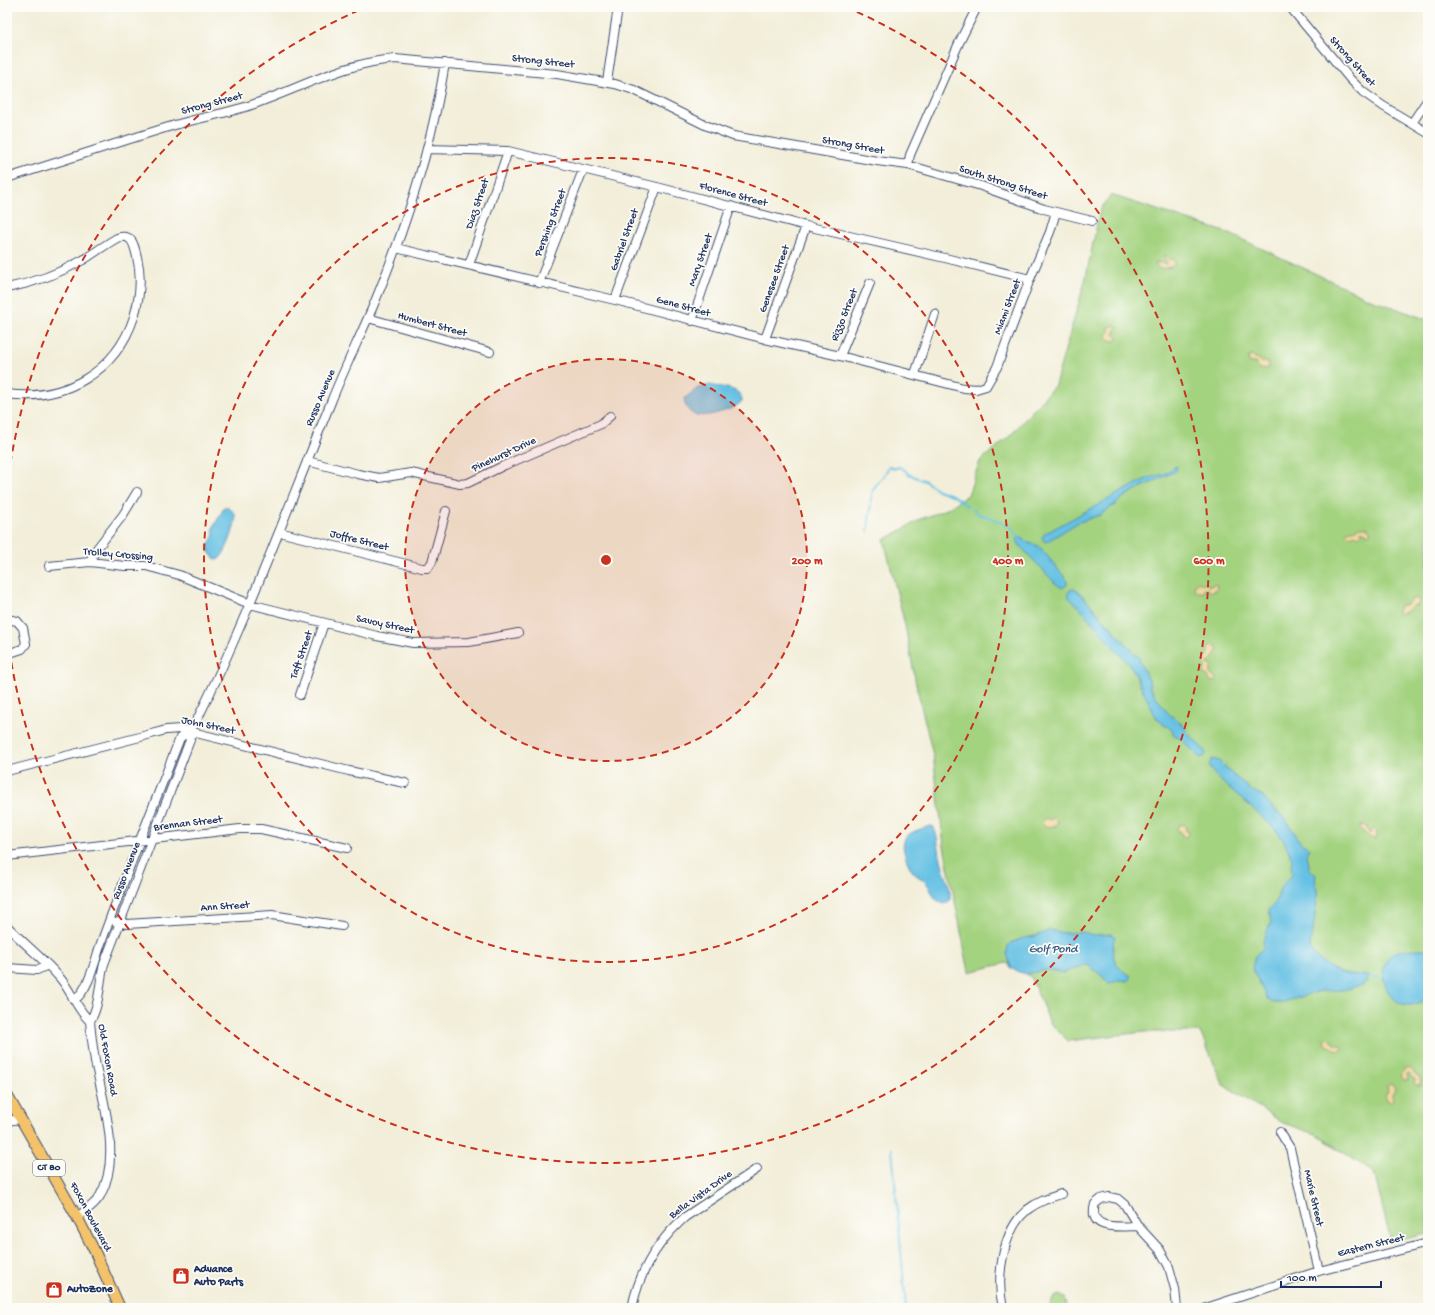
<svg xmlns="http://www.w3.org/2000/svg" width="1435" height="1315" font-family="'Gochi Hand',sans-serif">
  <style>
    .green { fill: #a4d380; stroke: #60816f }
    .sand { fill: #eeda9e; stroke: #84847e }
    .water { fill: #66c1e4; stroke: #4078a1 }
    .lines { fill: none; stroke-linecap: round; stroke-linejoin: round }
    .stream { stroke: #66c1e4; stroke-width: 2 }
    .minor-casing { stroke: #3b4c70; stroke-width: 10 }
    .major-casing { stroke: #3b4c70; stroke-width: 12 }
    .minor { stroke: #fff; stroke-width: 8 }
    .major { stroke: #f3c26a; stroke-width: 10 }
    .ring { fill: none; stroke: #c8321e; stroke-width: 2; stroke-dasharray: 7 5 }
    .labels { text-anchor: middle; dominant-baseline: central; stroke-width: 3.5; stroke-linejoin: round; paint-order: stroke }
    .shield { fill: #fdfcf7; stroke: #5f6c8c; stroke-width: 1 }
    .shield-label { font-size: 10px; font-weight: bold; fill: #1b2f5e }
    .street-label { font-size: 11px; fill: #1b2f5e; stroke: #fdfcf7 }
    .poi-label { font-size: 11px; font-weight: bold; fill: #1b2f5e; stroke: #fdfcf7; text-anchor: start }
    .water-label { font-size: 12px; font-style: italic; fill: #325b86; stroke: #fdfcf7 }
    .centre { fill: #c8321e; stroke: #fdfcf7; stroke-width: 2 }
    .ring-label { font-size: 12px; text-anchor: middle; font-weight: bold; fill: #c8321e; stroke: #fdfcf7; stroke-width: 3.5; stroke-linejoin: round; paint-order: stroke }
  </style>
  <rect width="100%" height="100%" fill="#fdfcf7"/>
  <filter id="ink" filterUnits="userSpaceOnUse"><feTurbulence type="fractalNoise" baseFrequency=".025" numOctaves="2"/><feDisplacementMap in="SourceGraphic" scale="8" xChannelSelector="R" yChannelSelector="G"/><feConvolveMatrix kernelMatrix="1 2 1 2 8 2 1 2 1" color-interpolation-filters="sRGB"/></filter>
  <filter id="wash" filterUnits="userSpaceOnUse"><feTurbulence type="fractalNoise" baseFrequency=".012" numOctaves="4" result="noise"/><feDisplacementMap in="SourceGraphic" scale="16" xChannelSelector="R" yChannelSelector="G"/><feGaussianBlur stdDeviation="0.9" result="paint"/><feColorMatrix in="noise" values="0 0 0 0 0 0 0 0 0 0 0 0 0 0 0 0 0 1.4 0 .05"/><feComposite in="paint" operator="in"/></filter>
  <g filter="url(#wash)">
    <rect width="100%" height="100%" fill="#f2eed9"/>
    <path class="green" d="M1111,195L1228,233L1370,299L1428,320V1234L1391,1242L1374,1173L1316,1134L1283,1123L1223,1084L1200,1032H1143L1068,1041L1050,1023L1031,977L1006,963L969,972L944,846L933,755L916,684L905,625L884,540L921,519L947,509L968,495L980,461L1011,435L1055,385L1085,281L1100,210Z
      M1059,1295L1065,1298L1067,1304L1065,1308H1049L1054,1297Z"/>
    <path class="sand" d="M1166,255L1168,259L1174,260L1175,264L1171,267L1160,269L1156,265V262L1166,264V261L1163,256Z
      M1114,325L1117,327L1114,334L1117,336L1118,339L1115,341L1109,340L1107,336L1109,332V328Z
      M1251,356L1259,359L1261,362H1268V368L1260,369L1255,363H1250L1248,359L1249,357Z
      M1359,527H1367L1371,532L1368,534L1361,531L1362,534L1359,537L1355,534L1351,536L1345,533C1349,529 1354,531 1359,527Z
      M1199,582L1202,584H1206L1209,586L1216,584L1217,586L1216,590L1210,592L1208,589H1204L1203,593C1201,592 1195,591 1194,589L1195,585Z
      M1417,598L1419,602L1418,605L1412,606L1407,611L1400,614L1398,612L1400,606L1407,604L1413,599Z
      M1211,645L1216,646L1218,649C1215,654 1213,659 1208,663L1209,665H1212L1210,674L1216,678V681L1213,682L1210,681L1208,676L1204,674L1205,667V660L1208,655V647Z
      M1053,817L1058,822L1056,826L1047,827L1043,824L1042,821L1046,818L1051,820Z
      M1180,824L1185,825L1187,827L1185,830L1189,832L1187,837L1182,836L1181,832H1178L1177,828Z
      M1362,825L1366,826L1369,833H1371V831L1373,829L1376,830L1377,834L1376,839C1369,839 1366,833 1361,830L1360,827Z
      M1327,1038L1331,1039L1334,1044L1341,1046L1342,1048L1341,1050L1338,1051L1328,1046L1325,1042Z
      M1405,1068C1409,1067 1414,1070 1414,1074L1419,1076L1421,1081L1420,1085H1416L1414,1083L1415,1079L1412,1078L1409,1073L1407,1074L1408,1080H1404L1401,1075Z
      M1389,1084L1393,1085L1395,1089L1392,1094L1393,1100L1390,1102L1387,1100L1385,1095L1388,1091L1387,1087Z"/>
    <path class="water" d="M710,385C720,388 742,387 742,401C735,410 705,418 695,415C690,413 688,410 686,406C684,403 684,401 685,398L698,388Z
      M1176,466H1177L1176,471L1134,491L1121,499L1116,504L1100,515L1077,523L1048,541L1045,542L1042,538L1044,534L1066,522L1148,478L1164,474Z
      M226,507C230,509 234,511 235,515C237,524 227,550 221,557C219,559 218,559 215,559L209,552L208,546L214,535L213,528L224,508Z
      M1018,536L1029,543L1039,546L1067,580V585L1062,588L1056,584L1020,546L1016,538Z
      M1074,589L1078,591L1139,658L1143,669L1149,680L1150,688L1152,691L1169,714L1183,725L1187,732L1204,750L1206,754L1204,757H1199L1183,741L1173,734L1172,730L1157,719L1132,668L1077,605L1068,597V593L1070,590Z
      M1212,759L1219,761L1233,775L1247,786L1250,790L1262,795L1267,802L1287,821L1302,844L1310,848L1306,856L1309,864V868L1316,875C1314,882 1319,892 1317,902C1315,912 1314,922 1313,933C1312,937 1310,940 1310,945C1311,953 1316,958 1322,962C1338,974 1348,977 1369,975L1367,980L1363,985L1343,990L1321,991L1280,1003H1274L1268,1000L1252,969L1255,956L1264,947L1263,941L1271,922L1269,909C1278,903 1276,899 1280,890C1283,883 1288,879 1293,874L1291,871L1292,859L1284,841L1275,829L1240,797L1222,782L1213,773L1209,765Z
      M931,826L934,827C938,839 939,852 942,864C945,875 951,886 950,898C949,901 948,903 944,904C931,899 933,890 925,881C922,878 918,877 915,874C910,869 907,862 905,855C898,834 914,831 931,826Z
      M1050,930L1064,933L1083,932L1093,935L1113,934L1115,937C1114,940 1113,943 1113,946C1111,958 1119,971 1130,975L1131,979L1128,981L1118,980L1111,984H1109L1101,975L1088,965L1081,966L1064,973L1048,970L1026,974L1016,971L1011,968L1007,954L1008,946L1010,943L1024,938L1036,936Z
      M1419,949H1428V998C1422,1001 1417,1004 1411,1005C1386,1007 1374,968 1392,954C1400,948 1410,950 1419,949Z"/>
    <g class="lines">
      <path class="stream" d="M973,509L978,514L989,517L1009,526L1018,536
        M868,531L872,493L876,485L885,474L889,466L892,467L893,469L899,467L906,471L908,474L925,481L938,490L952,495L968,506
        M1369,977L1380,978
        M892,1149L906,1308"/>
    </g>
  </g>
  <g filter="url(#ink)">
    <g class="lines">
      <g class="minor-casing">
        <path id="minor" d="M1290,7L1350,79L1363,92L1383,106L1428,133
          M607,82L618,7
          M1412,123L1428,99
          M427,149L508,151L657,187L806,226L945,258L1030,279
          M908,165L910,155L959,43L977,7
          M7,178C63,161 119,142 175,125C202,117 230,113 257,103C302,87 347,62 395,59L557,74L615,84L634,90L705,125L733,136L877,161L908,165L981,186L1044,209L1092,221
          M396,248L615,300L765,339L840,356L964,388L976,389L986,386L997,367L1030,279L1050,232L1056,212
          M469,265L508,151
          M539,283L583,170
          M7,288C33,283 60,273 83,260C94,253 105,245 117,238C132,233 134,244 137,257C142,277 140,297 134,317C116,372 64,402 7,394
          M615,300L657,187
          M368,318L490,352
          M692,321L731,206
          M765,339L806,226
          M840,356L870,283
          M915,374L935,314
          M307,461L358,474L379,478L411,473L460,484L468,483L505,465L601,424L610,416
          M279,532L422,568H428L432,562L446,511
          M90,562L95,551L123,515L137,492
          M49,566L90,562L125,566H146L179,575L250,604L377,636L413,643L469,642L518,633
          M7,619L17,621L23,628L26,644L22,649L7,654
          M300,695L324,623
          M7,771L140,737L166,730L180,729L349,771L405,783
          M7,856L240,829H261L347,848
          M116,922L127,924L272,915L342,926
          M7,926C24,944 45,960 60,978C72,992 77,1010 90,1021C91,1035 93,1048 95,1061C103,1102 122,1157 100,1196C95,1205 85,1211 77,1217
          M7,968L37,970L48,965
          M74,1000C88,992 95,961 100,946C125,876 153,807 180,738L189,731L196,722C248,618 287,509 331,402C344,369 360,337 374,304C406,227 432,146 445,63
          M90,1021C100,1006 99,982 104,964L190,740L189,731
          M7,1121L20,1119
          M1280,1132L1290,1148L1292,1157L1319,1271
          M1138,1226C1122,1226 1087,1232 1095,1204L1101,1199L1109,1197L1118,1199L1125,1205L1138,1226L1160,1250L1169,1267L1175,1289L1177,1308
          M632,1308C639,1272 657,1242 685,1217L757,1169
          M1003,1308C996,1278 1002,1231 1027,1210C1037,1202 1049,1198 1061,1194
          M1206,1308L1319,1271L1428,1243"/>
      </g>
      <g class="major-casing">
        <path id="major" d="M7,1095L77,1217L94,1250L120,1308"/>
      </g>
      <use href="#minor" class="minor"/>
      <use href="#major" class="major"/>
    </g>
  </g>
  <circle cx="606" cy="560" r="201" fill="#c8321e" fill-opacity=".12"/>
  <g class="ring">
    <circle cx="606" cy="560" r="201"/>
    <circle cx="606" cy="560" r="402"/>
    <path d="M7 487A603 603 0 0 1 366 7M846 7A603 603 0 1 1 7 633"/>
  </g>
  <defs>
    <g id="shop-square" transform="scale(0.9)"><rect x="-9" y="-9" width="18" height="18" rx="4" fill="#c8321e" stroke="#fdfcf7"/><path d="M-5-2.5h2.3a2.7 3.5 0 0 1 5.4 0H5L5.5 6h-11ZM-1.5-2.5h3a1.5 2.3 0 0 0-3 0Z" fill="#fff"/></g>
  </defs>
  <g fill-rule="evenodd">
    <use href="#shop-square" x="181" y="1276"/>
    <use href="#shop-square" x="54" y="1290"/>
  </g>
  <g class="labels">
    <rect class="shield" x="33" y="1160" width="32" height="16" rx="3"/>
    <g class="shield-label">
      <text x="49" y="1168">CT 80</text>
    </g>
    <g class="street-label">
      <text transform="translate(543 62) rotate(6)">Strong Street</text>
      <text transform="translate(1352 62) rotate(48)">Strong Street</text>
      <text transform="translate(212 104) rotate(-15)">Strong Street</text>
      <text transform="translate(853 146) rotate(10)">Strong Street</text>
      <text transform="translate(1003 183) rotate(18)">South Strong Street</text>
      <text transform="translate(733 195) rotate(15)">Florence Street</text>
      <text transform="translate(478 204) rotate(-71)">Diaz Street</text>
      <text transform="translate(551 223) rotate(-69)">Pershing Street</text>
      <text transform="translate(625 240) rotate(-70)">Gabriel Street</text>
      <text transform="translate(701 260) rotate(-71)">Mary Street</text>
      <text transform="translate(775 279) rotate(-70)">Genesee Street</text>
      <text transform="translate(683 307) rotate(15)">Gene Street</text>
      <text transform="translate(1008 307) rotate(-69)">Miami Street</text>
      <text transform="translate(845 315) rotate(-68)">Rizzo Street</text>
      <text transform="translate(432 325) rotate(15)">Humbert Street</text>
      <text transform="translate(321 398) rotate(-67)">Russo Avenue</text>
      <text transform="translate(504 455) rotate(-25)">Pinehurst Drive</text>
      <text transform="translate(359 541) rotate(14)">Joffre Street</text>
      <text transform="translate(118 555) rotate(5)">Trolley Crossing</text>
      <text transform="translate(385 625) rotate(12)">Savoy Street</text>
      <text transform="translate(302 655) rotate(-71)">Taft Street</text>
      <text transform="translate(208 726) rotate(12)">John Street</text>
      <text transform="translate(188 824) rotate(-7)">Brennan Street</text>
      <text transform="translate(127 871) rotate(-69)">Russo Avenue</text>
      <text transform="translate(225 907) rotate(-4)">Ann Street</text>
      <text transform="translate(107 1060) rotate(80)">Old Foxon Road</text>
      <text transform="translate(701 1195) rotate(-36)">Bella Vista Drive</text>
      <text transform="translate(1313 1198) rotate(77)">Marie Street</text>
      <text transform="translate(90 1217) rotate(62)">Foxon Boulevard</text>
      <text transform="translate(1371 1246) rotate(-14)">Eastern Street</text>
    </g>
    <g class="poi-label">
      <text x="194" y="1270">Advance<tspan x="194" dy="13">Auto Parts</tspan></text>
      <text x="67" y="1290">AutoZone</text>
    </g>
    <g class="water-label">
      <text x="1053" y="950">Golf Pond</text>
    </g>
  </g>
  <circle cx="606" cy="560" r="6" class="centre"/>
  <g class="ring-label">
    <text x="807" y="564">200 m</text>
    <text x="1008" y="564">400 m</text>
    <text x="1209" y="564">600 m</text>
  </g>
  <rect width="1435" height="1315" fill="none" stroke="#fdfcf7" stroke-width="24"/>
  <path d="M1281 1281v6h100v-6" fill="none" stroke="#1b2f5e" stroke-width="2"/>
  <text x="1287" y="1281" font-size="12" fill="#1b2f5e" stroke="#fdfcf7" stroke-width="3" paint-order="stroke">100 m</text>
</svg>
